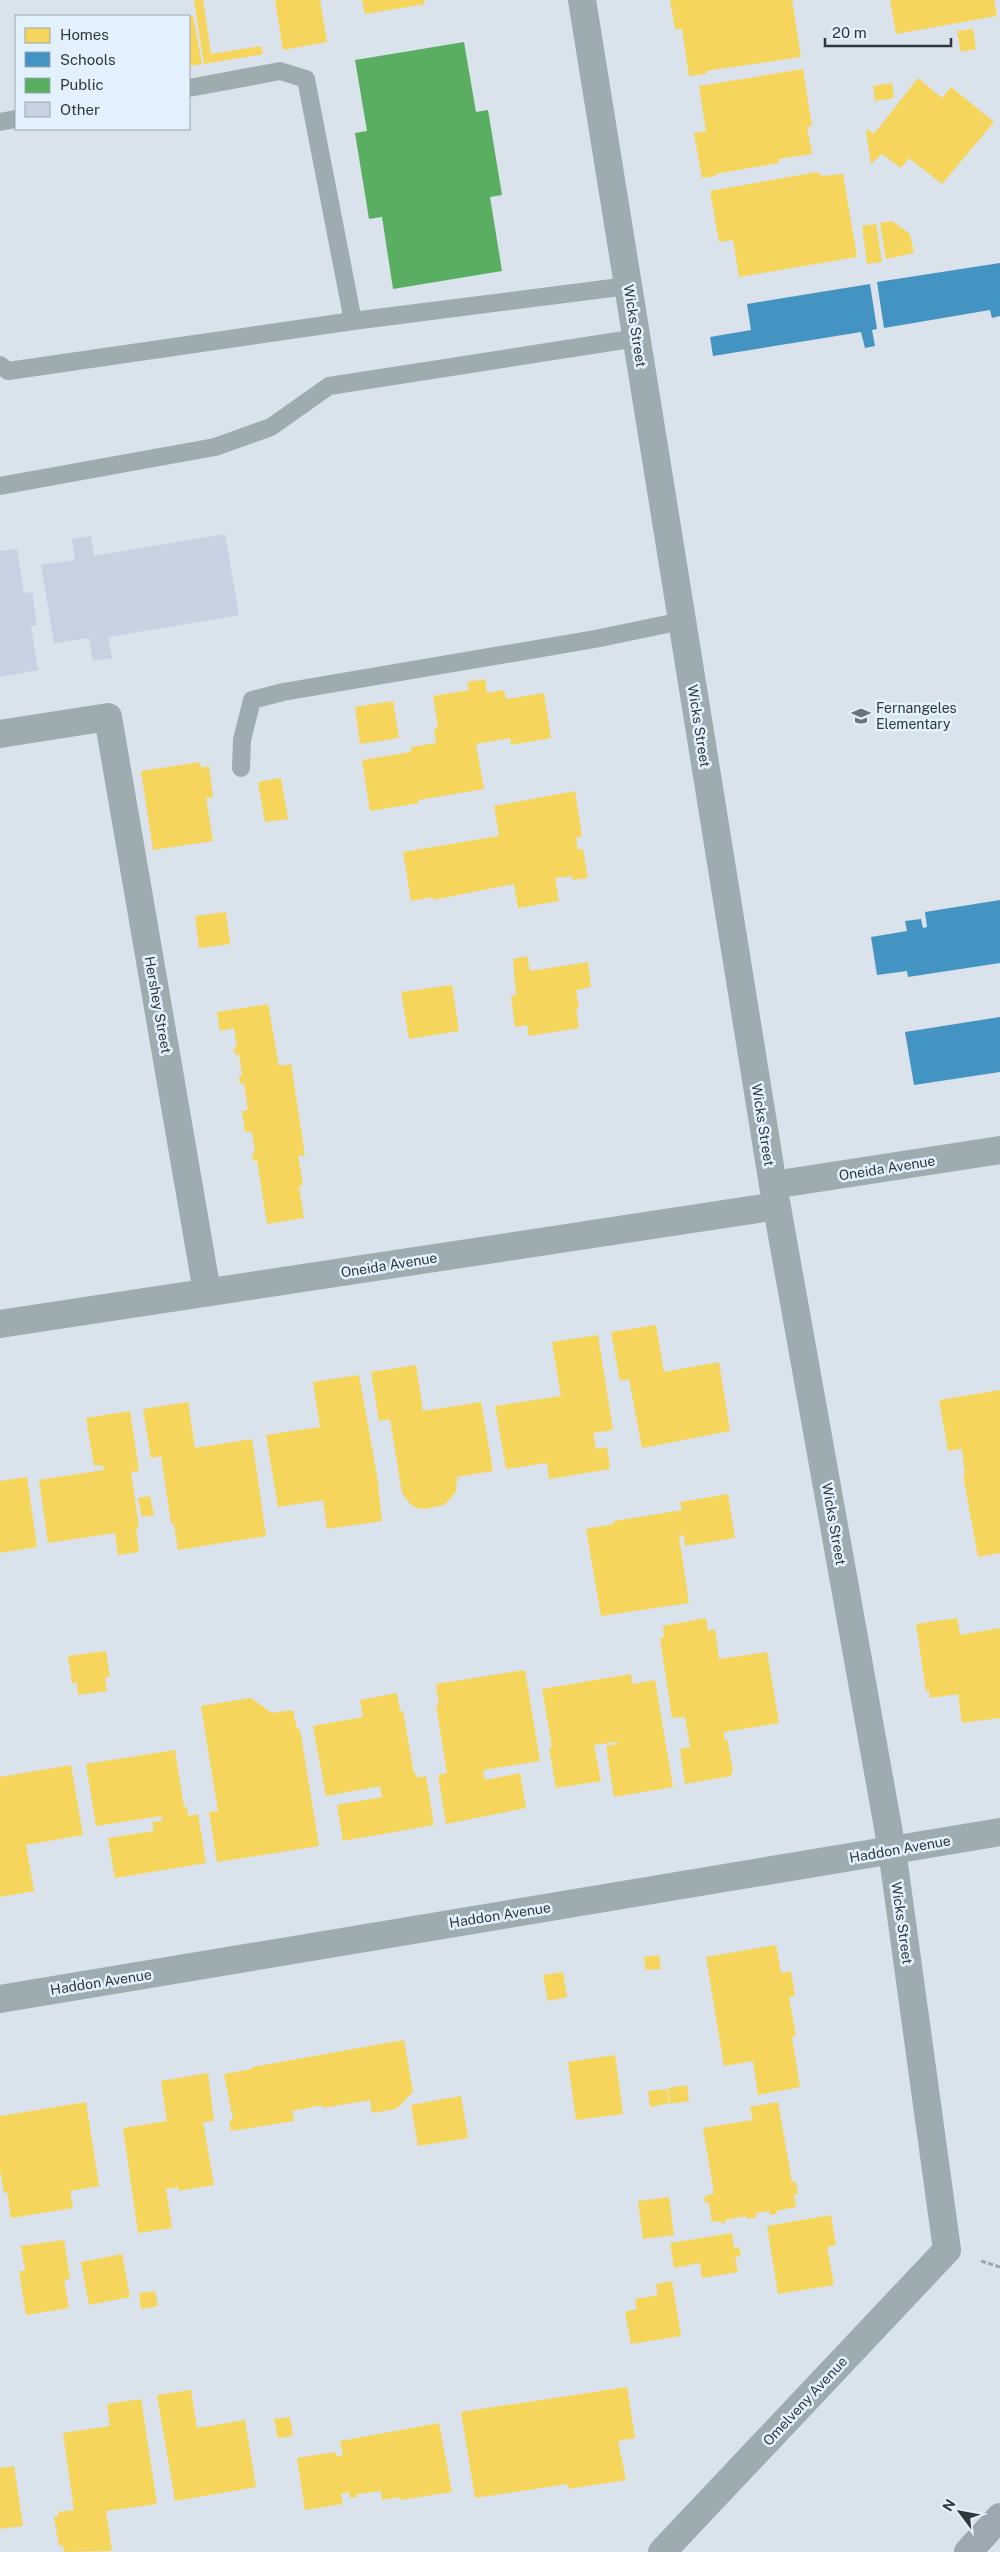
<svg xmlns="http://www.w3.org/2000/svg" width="1000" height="2552" font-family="'Public Sans',sans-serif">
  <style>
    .homes { fill: #f6d55c }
    .schools { fill: #4393c3 }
    .public { fill: #5aae61 }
    .building { fill: #c8d0e1 }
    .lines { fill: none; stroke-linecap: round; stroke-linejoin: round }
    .path { stroke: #9da7aa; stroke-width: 3; stroke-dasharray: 5 2.5; stroke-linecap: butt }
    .service { stroke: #9eabaf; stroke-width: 18 }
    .minor { stroke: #9eabaf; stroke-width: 28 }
    .motorway { stroke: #9ca8ae; stroke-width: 28 }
    .labels { text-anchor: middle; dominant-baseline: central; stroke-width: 5; stroke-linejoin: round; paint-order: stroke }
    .street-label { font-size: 14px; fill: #2f373c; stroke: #e2f1fd }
    .poi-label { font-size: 14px; fill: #2f373c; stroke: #e2f1fd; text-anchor: start }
  </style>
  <rect width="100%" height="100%" fill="#dae3eb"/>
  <path class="homes" d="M194,0H203L211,54L261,46L263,54L204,64Z
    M275,0H320L327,42L283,50Z
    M362,0H424L425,4L365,14Z
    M670,0H792L801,57L706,71V74L689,76L682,29H675Z
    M890,0H994L997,16L896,34Z
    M193,16L202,64L189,66V17Z
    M973,29L976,49L961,52L957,31Z
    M803,69L812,126L807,127L812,154L778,159L779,163L715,174L716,176L702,178L694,133L706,131L699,86Z
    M918,78L942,98L951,87L994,122L942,184L909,158L901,168L882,154L871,164L866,132L868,129L874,134Z
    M892,83L894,98L875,101L873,86Z
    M817,172L822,176L843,174L857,257L739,277L733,240L719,242L710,191Z
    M892,221L910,234L914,253L886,259L880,223Z
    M876,224L882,262L867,264L862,226Z
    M485,679L487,693L504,690L506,699L544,693L551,738L511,745L510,738L476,744L484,789L418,800L419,803L370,811L362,760L411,752V747L436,743L434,729L438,728L433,696L469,690L467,682Z
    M393,701L399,738L360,744L355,707Z
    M200,762L201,768L209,766L213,797L206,798L213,841L153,850L141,771Z
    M281,778L288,819L265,822L258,782Z
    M575,791L582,836L576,838L578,850L583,849L588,878L573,880L572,876L555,878L559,901L518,908L514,884L433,900V897L411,901L403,852L499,836L494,806Z
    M226,912L230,944L199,948L195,916Z
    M527,956L530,971L588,962L591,987L576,990L579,1008L576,1009L579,1028L529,1036L527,1025L515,1027L511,996L516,995L513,959Z
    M452,985L459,1031L409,1039L401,992Z
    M268,1004L279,1066L291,1064L305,1155L298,1156L303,1185L299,1186L304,1218L267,1224L257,1160L253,1161L252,1154L255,1153L252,1132H245L242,1111L248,1110L244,1083L240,1084L239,1076L242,1075L239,1054L235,1055L234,1047L237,1046L234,1028L220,1031L217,1012Z
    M656,1325L664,1372L719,1362L730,1431L642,1448L629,1379L620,1381L611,1332Z
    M598,1335L613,1430L593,1433L596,1449L607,1447L610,1469L549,1479L547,1463L506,1469L495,1406L561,1396L552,1342Z
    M416,1365L423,1411L481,1402L493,1471L457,1477L456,1492L450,1499L444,1505L425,1509L417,1508L410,1504L402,1493L390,1419L379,1421L371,1372Z
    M359,1375L379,1487H378L382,1521L327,1529L323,1500L278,1507L266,1435L320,1427L313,1382Z
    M1000,1390V1553L978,1557L963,1475H965L962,1449L948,1451L939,1400Z
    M188,1402L195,1448L252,1439L266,1536L178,1550L174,1524L171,1523L161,1456L151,1458L143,1409Z
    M130,1411L139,1471L131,1472L139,1527L136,1528L139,1552L118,1555L115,1533L48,1543L39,1480L104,1470L103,1465L94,1466L86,1418Z
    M27,1477L37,1547L0,1553V1481Z
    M728,1494L735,1538L685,1546L684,1535L679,1536L689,1603L601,1616L586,1529L614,1524V1521L682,1510L680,1502Z
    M150,1496L154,1515L142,1517L138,1498Z
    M706,1618L708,1631L715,1629L719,1659L767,1652L779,1723L724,1732V1740L727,1739L733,1770L731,1776L685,1784L680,1749L690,1747L685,1717L672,1718L660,1638H664L663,1626Z
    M957,1618L960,1635L1000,1628V1718L962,1723L958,1694L930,1698L929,1690L926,1691L916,1624Z
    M106,1651L110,1677L105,1678L107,1691L78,1695L77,1683H72L68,1656Z
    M525,1670L540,1761L483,1770L485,1780L520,1773L526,1808L446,1824L438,1775L447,1773L436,1705H439L436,1684Z
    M631,1674L632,1684L655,1680L673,1787L614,1797L606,1746L617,1744V1742L594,1745L601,1781L556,1788L549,1747H552L542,1689Z
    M397,1693L400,1711H403L414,1774L416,1773L417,1778L426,1776L434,1825L343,1841L337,1805L382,1797L380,1786L326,1796L313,1726L363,1717L360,1700Z
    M251,1698L272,1713L293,1710L297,1729H300L319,1846L217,1862L209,1812L218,1811L201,1706Z
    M175,1750L184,1807H187L188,1816L198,1814L206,1863L115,1878L108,1838L154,1831L152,1822L162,1821L161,1816L96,1826L86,1764Z
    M71,1765L83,1835L26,1845L34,1891L0,1897V1777Z
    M776,1945L781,1973L791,1971L795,1996L789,1997L796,2036L792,2037L800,2087L758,2095L753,2061L724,2066L706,1957Z
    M659,1955L661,1969L646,1970L644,1957Z
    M563,1972L567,1997L548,2001L543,1975Z
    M404,2040L413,2092L396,2109L372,2113L370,2100L322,2108V2105L292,2111L294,2121L231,2131L229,2121L233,2120L224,2074L252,2069V2067Z
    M615,2055L623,2114L576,2120L568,2062Z
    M208,2073L214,2121L203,2122L214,2185L179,2191L178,2187L166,2189L172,2228L138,2233L123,2128L167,2121L161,2081Z
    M687,2085L689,2101L670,2104L668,2088Z
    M667,2089L669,2103L650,2107L648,2091Z
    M461,2096L468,2138L418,2146L411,2105Z
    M86,2102L99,2186L70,2191L73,2208L11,2218L7,2192L4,2193L0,2169V2116Z
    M778,2102L792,2182H796L798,2194H794L796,2207L776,2211L777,2214L770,2215L769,2211L756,2213L757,2217L747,2219L746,2216L725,2220V2223L722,2224L721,2221L712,2222L709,2203H705L704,2197L714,2193L703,2128L753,2120L750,2107Z
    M669,2197L674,2235L643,2239L638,2201Z
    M831,2215L836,2245L827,2247L834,2285L778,2294L767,2226Z
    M732,2233L734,2248L739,2247L741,2256L735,2257L738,2272L702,2278L700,2263L674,2268L670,2243Z
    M64,2240L70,2279L64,2280L69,2308L26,2315L19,2271H25L21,2246Z
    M122,2254L130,2297L89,2305L81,2262Z
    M672,2281L681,2336L631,2344L625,2312L637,2309L635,2299L658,2295L656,2284Z
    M155,2291L158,2306L141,2309L139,2293Z
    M627,2387L635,2438L618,2441L626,2480L568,2489V2484L475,2498L461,2412Z
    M191,2390L197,2428L245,2420L256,2487L175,2501L157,2395Z
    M141,2399L157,2504L106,2511L112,2551L64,2552L63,2545L59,2546L54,2517L59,2516L58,2512L74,2510L63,2433L110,2426L107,2404Z
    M290,2417L293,2436L278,2438L274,2419Z
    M439,2423L452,2492L400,2500V2497L382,2500L381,2491L357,2494V2497L350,2498L349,2492L341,2494L343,2504L305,2510L297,2458L335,2452L336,2456L343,2455L340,2441Z
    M14,2466L23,2526L0,2529V2468Z"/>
  <path class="schools" d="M1000,263V316L992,318L990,310L884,328L877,282Z
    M870,284L877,329L872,330L875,346L865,348L861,332L713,356L710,337L751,330L747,304Z
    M1000,900V963L908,977L907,971L877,975L871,937L907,931L905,921L921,919L923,928L927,927L925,912Z
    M1000,1017V1072L914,1085L905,1032Z"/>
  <path class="public" d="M464,42L476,112L488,110L502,195L490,197L502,271L393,289L382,217L369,219L355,133L367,131L355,60Z"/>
  <path class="building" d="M225,534L239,615L108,637L112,658L93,661L89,638L54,643L41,565L75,560L72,539L91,536L94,556Z
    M17,549L24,593L32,592L37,625L31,626L38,670L0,677V551Z"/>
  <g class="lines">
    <path class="path" d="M981,2261L1000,2267"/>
    <path class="service" d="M189,88L280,71L306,79L353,321
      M0,122L16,119
      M0,365L8,371L353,321L628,286
      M0,486L215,447L271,427L329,386L637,338
      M241,768L242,740L252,700L283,692L595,639L682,621"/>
    <path class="minor" d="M582,0L773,1185L892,1850L947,2250L662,2552
      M0,734L108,717L207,1292
      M773,1185L1000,1150
      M0,1324L777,1206
      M0,1999L1000,1832"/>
    <path class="motorway" d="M968,2552L1000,2517"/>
  </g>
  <defs>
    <g id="school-bare" transform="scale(1.5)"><path d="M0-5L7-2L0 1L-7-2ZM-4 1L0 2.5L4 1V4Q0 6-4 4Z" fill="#6b7379" stroke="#e2f1fd" stroke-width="2.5" paint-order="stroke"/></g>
  </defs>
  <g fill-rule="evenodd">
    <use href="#school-bare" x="861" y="716"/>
  </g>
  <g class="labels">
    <g class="street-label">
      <text transform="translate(635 326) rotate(81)">Wicks Street</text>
      <text transform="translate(699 726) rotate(81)">Wicks Street</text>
      <text transform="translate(158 1005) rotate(80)">Hershey Street</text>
      <text transform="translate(763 1125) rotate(81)">Wicks Street</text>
      <text transform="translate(887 1168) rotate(-9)">Oneida Avenue</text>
      <text transform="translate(389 1265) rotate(-9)">Oneida Avenue</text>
      <text transform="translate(834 1524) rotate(80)">Wicks Street</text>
      <text transform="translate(900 1849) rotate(-10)">Haddon Avenue</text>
      <text transform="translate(500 1915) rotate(-9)">Haddon Avenue</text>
      <text transform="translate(902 1923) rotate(82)">Wicks Street</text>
      <text transform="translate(101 1982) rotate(-9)">Haddon Avenue</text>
      <text transform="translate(805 2401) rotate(-47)">Omelveny Avenue</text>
    </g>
    <g class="poi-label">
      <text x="876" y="708">Fernangeles<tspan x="876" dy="16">Elementary</tspan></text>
    </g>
  </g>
  <rect x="15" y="15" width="175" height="115" fill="#e2f1fd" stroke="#9aa7b0"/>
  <rect x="25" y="28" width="25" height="15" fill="#f6d55c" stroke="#9aa7b0"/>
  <text x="60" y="40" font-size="15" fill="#2f373c">Homes</text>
  <rect x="25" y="52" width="25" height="15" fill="#4393c3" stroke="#9aa7b0"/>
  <text x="60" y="65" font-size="15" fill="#2f373c">Schools</text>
  <rect x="25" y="78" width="25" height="15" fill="#5aae61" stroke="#9aa7b0"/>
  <text x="60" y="90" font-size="15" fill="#2f373c">Public</text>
  <rect x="25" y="102" width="25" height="15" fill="#c8d0e1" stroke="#9aa7b0"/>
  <text x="60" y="115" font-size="15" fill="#2f373c">Other</text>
  <g transform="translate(960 2512) rotate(302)" stroke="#e2f1fd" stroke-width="4" paint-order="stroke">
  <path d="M0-4L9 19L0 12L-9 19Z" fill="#2f373c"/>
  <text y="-8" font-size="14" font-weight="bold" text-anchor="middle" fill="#2f373c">N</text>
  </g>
  <path d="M825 38v8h126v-8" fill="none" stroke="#2f373c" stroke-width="2.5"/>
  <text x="832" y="38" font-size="15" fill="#2f373c" stroke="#e2f1fd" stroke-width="4" paint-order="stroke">20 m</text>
</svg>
